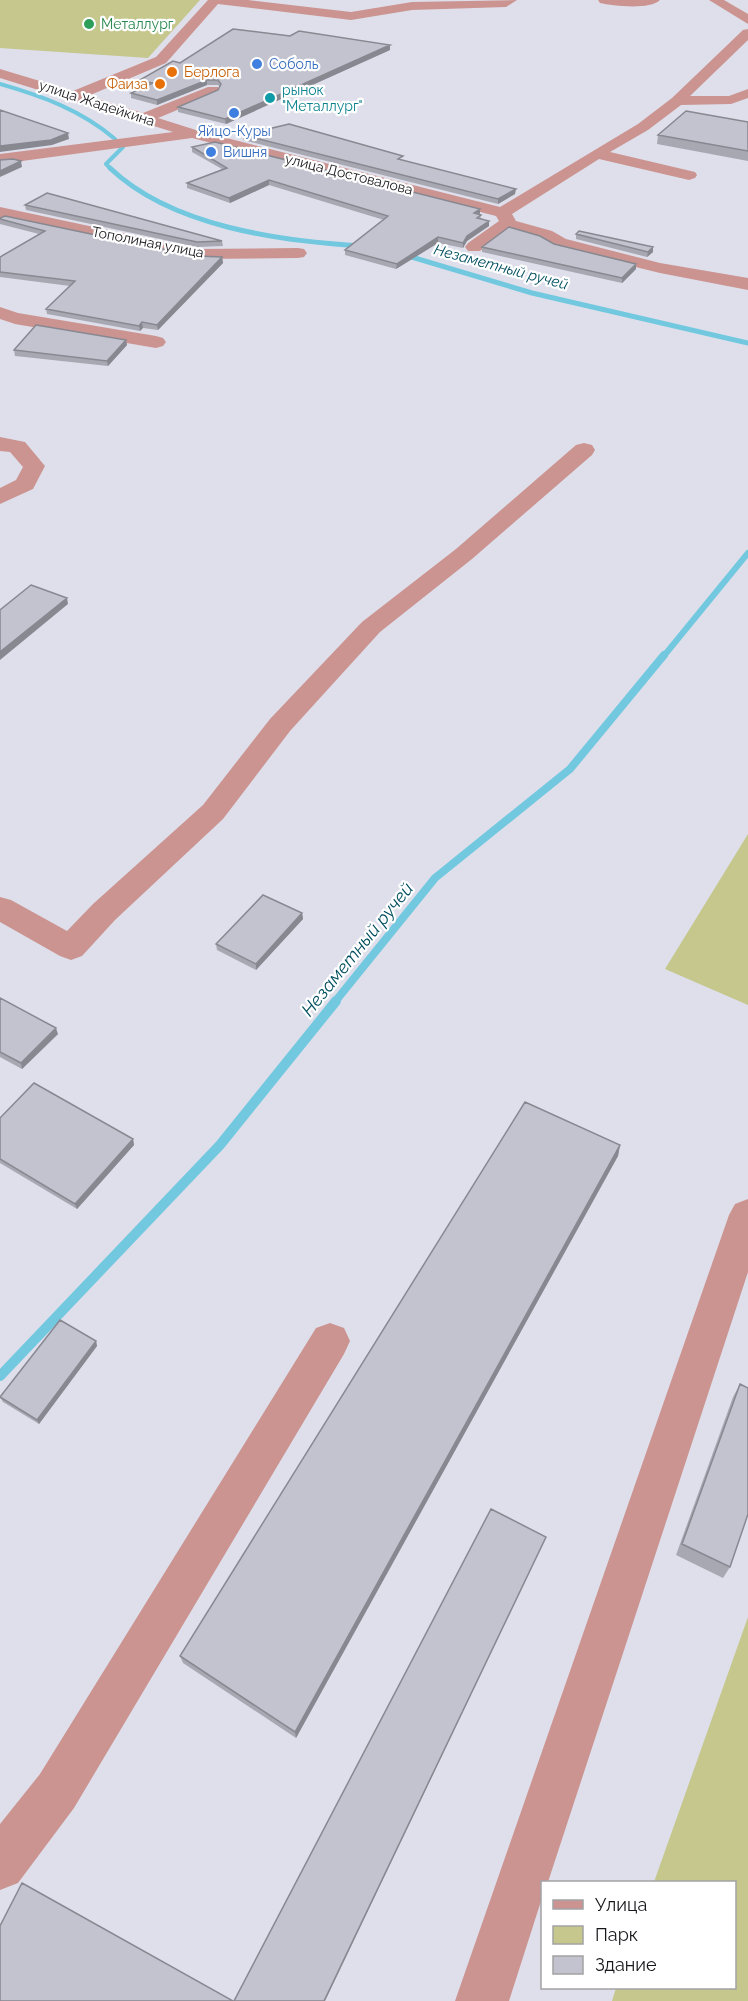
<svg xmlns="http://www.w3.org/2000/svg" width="748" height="2001" font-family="Raleway,sans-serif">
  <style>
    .green { fill: #c5c78c }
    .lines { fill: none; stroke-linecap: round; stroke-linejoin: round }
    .stream-far4 { stroke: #72c8de; stroke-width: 4 }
    .stream-far3 { stroke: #72c8de; stroke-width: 5 }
    .stream-far2 { stroke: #72c8de; stroke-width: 6 }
    .stream-far1 { stroke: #72c8de; stroke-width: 8 }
    .stream { stroke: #72c8de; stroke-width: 10 }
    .minor { fill: #cb9490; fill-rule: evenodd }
    .wall { fill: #a7a8b2 }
    .shaded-wall { fill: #888891 }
    .building { fill: #c2c3cf; stroke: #888891; stroke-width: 1.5 }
    .leisure-dot { fill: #2e9e5b; stroke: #fff; stroke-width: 2 }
    .shop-dot { fill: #3f7fe0; stroke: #fff; stroke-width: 2 }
    .food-dot { fill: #e8710a; stroke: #fff; stroke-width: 2 }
    .culture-dot { fill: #0f9aa8; stroke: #fff; stroke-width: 2 }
    .labels { text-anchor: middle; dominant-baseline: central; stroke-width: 4.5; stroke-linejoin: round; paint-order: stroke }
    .far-leisure-label { font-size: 14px; fill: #27864d; stroke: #fff; text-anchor: start }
    .far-shop-label { font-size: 14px; fill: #366cbe; stroke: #fff; text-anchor: start }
    .far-food-label { font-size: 14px; fill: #c56008; stroke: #fff; text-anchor: start }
    .far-culture-label { font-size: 14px; fill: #0d838f; stroke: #fff; text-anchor: start }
    .far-street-label { font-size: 14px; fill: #17171b; stroke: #fff }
    .far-water-label { font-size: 15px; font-style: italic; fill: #004f5f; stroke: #fff }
    .water-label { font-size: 18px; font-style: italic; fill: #004f5f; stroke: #fff }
  </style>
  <rect width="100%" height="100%" fill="#dedfeb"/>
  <path class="green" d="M0,0H200L148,58L0,48Z
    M748,834V1005L665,969Z
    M748,1617V2001H612L616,1988H734V1882H654Z"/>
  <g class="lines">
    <path class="stream-far4" d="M0,84C42,96 81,110 115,139
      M112,170L106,164L123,147"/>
    <path class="stream-far3" d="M110,168C172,227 280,241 362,246
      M405,255L532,293L748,343"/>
    <path class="stream-far2" d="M663,657L748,553"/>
    <path class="stream-far1" d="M334,1003L435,878L570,769L664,655"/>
    <path class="stream" d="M0,1376L220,1145L336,1001"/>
    <path class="minor" d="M208,0H248L351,12L412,2L517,0L506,7L412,10L351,20L218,4L166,63L88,96L143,113L208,87H218L220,90L218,93L158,118L199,131L500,207L638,124L672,98L743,30L748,29V40L690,96H729L748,89V98L731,104L681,105L648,130L610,152L695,172L697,175L695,178L689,180L599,159L512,214L516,221L552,231L566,239L660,263L748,278V290L660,273L554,247L540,239L508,230L480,251H468L465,247L468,243L499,221L496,216L192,138L0,164V154L173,132L0,78V69L73,91L156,57Z
      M598,0H660C650,10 613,6 600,3Z
      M709,0H724L748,14V24Z
      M0,207L197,249L298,248L304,249L307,253L304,257L298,258L197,259L0,217Z
      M0,307L18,313L156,336L163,338L166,342L163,346L156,348L15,324L0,319Z
      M0,437L25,442L45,466L33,489L0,504V488L16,480L23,467L10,452L0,451Z
      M584,443L592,445L595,450L592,455L472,559L380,632L290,731L223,819L115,920L82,956L71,960L60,956L0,922V897L11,900L67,931L93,904L203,805L270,719L362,622L456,549L576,445Z
      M748,1199V1272L548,1882H542V1898L509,2001H455L729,1215L735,1204Z
      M330,1323L344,1328L350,1341L344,1354L74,1808L18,1883L0,1890V1824L40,1774L316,1328Z"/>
  </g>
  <path class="wall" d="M390,50L226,124L178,112V107L218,90L220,87L218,85H207L157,105L131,98V93L145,87L138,86V81L180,63Z
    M748,122V161L657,144L658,135Z
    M243,135L403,160L515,194L498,204L243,140Z
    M192,147L480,214L481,219L489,226L467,241L463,248L438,243L396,269L345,255V250L384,220L269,185L230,203L187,188V183L222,169L192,152Z
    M25,205L222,241L223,246L197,247L26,210Z
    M0,219L196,256L222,257L223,263L158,330L143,328L140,331L47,314L46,309L70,286L0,277V257L39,234L0,224Z
    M576,234L653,252L647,257L576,239Z
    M554,244L636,264V269L622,283L482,252V247Z
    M126,340L127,345L108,366L15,356L14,350Z
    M302,913L303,919L256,970L217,950L216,944Z
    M0,998L58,1034L22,1069L0,1057Z
    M0,1118L133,1139L134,1145L77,1209L0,1163Z
    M620,1145L618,1156L296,1738L183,1663L180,1656Z
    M96,1341L97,1346L39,1424L3,1402L0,1397Z
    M740,1384L730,1567L723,1578L676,1555L733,1397Z"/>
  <path class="shaded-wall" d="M390,45V50L226,124L225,119Z
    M207,80V85L157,105V100Z
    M68,133L69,139L52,145L0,152V146Z
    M21,161L22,167L0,177V171Z
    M269,180V185L230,203L229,198Z
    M516,189L515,194L498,204V199Z
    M480,209V214L474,213Z
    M489,221V226L467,241L463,248V243L467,236Z
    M438,237V243L396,269L397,264Z
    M653,247V252L647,257L648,252Z
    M222,257L223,263L158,330L157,325Z
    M636,264V269L622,283V278Z
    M142,322L143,328L140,331L139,326Z
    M126,340L127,345L108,366L107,361Z
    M67,598L68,604L0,660V652Z
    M302,913L303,919L256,970V964Z
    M56,1028L58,1034L22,1069L21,1063Z
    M133,1139L134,1145L77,1209L75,1204Z
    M620,1145L618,1156L296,1738L295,1732Z
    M96,1341L97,1346L39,1424L37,1420Z
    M546,1537L325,2001H324Z"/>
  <path class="building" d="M233,29L290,36L299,31L390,45L225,119L178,107L218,90L221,84L218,80H207L157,100L131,93L153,83L138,81L173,61L180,63Z
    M0,110L68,133L51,140L0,146Z
    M686,111L748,122V151L658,135Z
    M289,124L403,156L398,159L516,189L498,199L243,135Z
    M215,142L480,209L474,213L481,215L477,218L489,221L467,236L463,243L438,237L397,264L345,250L388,216L269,180L229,198L187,183L227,168L192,147Z
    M13,159L21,161L0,171V160Z
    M47,193L222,241L197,242L25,205Z
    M5,216L196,256L222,257L157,325L142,322L139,326L46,309L75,281L0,272V257L45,231L0,219V218Z
    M509,227L540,236L554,244L636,264L622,278L482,247Z
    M579,231L653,247L648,252L576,234Z
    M36,325L126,340L107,361L14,350Z
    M31,585L67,598L0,652V610Z
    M263,895L302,913L256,964L216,944Z
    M0,998L56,1028L21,1063L0,1052Z
    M34,1083L133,1139L75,1204L0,1159V1118Z
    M525,1102L620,1145L295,1732L180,1656Z
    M60,1320L96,1341L37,1420L0,1397Z
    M740,1384L748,1388V1514L730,1567L682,1544Z
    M491,1509L546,1537L324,2001H234Z
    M22,1883L233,2001H0V1926Z"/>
  <circle class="leisure-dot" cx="89" cy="24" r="6"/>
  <g class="shop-dot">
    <circle cx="257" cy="64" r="6"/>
    <circle cx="234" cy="113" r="6"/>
    <circle cx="211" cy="152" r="6"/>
  </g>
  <g class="food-dot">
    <circle cx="172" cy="72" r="6"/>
    <circle cx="160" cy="84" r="6"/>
  </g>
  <circle class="culture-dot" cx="270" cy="98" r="6"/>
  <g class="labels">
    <g class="far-leisure-label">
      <text x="101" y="24">Металлург</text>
    </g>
    <g class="far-shop-label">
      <text x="269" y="64">Соболь</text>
      <text x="234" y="131" text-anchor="middle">Яйцо-Куры</text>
      <text x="223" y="152">Вишня</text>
    </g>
    <g class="far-food-label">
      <text x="184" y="72">Берлога</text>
      <text x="148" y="84" text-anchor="end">Фаиза</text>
    </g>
    <g class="far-culture-label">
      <text x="282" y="90">рынок<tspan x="282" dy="16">"Металлург"</tspan></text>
    </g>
    <g class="far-street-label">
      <text transform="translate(97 103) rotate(18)">улица Жадейкина</text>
      <text transform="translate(349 174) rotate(14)">улица Достовалова</text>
      <text transform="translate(148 242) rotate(11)">Тополиная улица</text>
    </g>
    <g class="far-water-label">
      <text transform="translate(501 267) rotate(15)">Незаметный ручей</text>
    </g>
    <g class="water-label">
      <text transform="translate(357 949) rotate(-51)">Незаметный ручей</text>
    </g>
  </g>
  <rect x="541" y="1881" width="195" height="108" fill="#ffffff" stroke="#a2a2a4" stroke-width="1.5"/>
  <rect x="553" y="1900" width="30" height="9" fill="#cb9490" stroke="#a2a2a4" stroke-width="1.5"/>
  <text x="595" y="1911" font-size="18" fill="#17171b">Улица</text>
  <rect x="553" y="1926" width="30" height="18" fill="#c5c78c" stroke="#a2a2a4" stroke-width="1.5"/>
  <text x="595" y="1941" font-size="18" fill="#17171b">Парк</text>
  <rect x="553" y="1956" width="30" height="18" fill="#c2c3cf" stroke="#a2a2a4" stroke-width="1.5"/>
  <text x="595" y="1971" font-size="18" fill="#17171b">Здание</text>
</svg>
